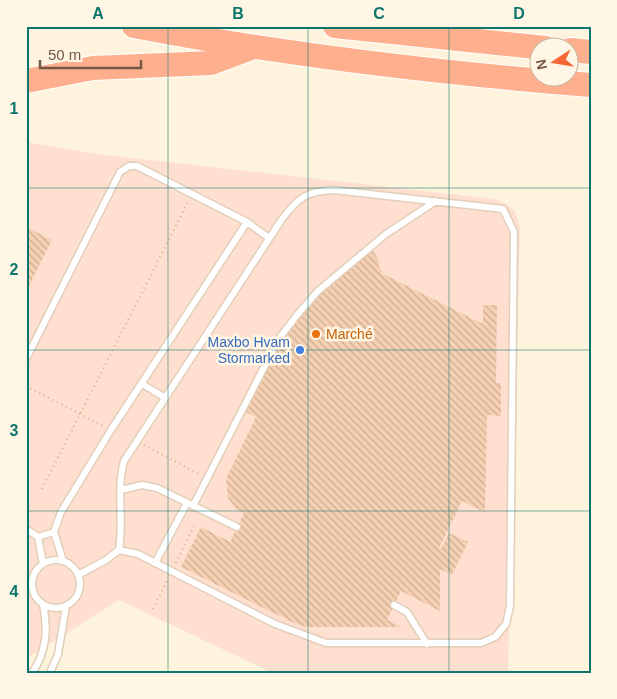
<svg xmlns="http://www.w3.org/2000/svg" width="617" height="699" font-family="Arial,sans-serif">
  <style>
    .commercial { fill: #ffe0d0 }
    .building { fill: url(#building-back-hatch) }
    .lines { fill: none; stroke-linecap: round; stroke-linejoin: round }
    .service-casing { stroke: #e2ceb9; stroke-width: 9 }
    .motorway-casing { stroke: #fff; stroke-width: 26 }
    .path { stroke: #dab396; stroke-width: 2.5; stroke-dasharray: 1 4; stroke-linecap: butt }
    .service { stroke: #fff; stroke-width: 6 }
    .motorway { stroke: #feb08e; stroke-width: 24 }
    .grid { fill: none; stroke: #0f766e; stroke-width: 1; stroke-opacity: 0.55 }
    .food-dot { fill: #e8710a; stroke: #fff6e5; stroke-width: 2 }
    .shop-dot { fill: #3f7fe0; stroke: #fff6e5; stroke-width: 2 }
    .labels { text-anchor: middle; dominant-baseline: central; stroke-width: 5; stroke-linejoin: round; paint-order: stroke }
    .food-label { font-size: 14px; fill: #c56008; stroke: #fff6e5; text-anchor: start }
    .shop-label { font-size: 14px; fill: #366cbe; stroke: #fff6e5; text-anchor: end }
    .neatline { fill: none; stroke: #0f766e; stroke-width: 2 }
    .grid-label { font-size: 16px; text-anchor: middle; font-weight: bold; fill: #0f766e }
  </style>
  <defs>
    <pattern id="building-back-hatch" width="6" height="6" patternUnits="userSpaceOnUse" patternTransform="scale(1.25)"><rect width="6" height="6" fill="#f6d0b2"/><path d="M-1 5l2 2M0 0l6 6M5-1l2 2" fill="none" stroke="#ccac92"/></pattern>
  </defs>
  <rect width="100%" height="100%" fill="#fef3dd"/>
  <path class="commercial" d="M26,142L97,154L494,199L505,203L515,211L520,226L508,673H273L119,600L26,659Z"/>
  <path class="building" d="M26,227L52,240L26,292Z
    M373,251L380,263L378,264L382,272L381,273L483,324V305H497L496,383H501V416L488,415L487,419L485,512L462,501L439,548L441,549L449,533L468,542L452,575L440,569V611L401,591L387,620L402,627H306L294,623L181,567L201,527L230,542L244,513L235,508L228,498L226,479L256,417L244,411L276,348L306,306L354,263Z"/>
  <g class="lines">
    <g class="service-casing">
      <path id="service" d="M26,359L120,172L129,166H137L247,222L269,238
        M142,384L164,397
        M121,490L142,485L157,488L237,527
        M193,506L278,340L297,315L318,291L386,234L436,201
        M26,529L38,537L43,564
        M38,537L54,532
        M32 584a24 24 0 1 1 48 0a24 24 0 1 1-48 0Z
        M63,561L54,532L61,512L111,430L247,222
        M155,563L187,503
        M78,575L106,560L119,550C124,521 116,489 124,461L282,219C298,198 306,191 334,190L503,209L514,232L510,606L506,624L495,637L481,643H326L275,624L138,554L119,550
        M394,605L407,612L427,644
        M32,673C47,651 48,629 43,604
        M50,673L58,654L66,606"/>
    </g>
    <g class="motorway-casing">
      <path id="motorway" d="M134,26C285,55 438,73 591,85
        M335,26L545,48
        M570,50L591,52
        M26,81L93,68L211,63L254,47"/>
    </g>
    <path class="path" d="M26,386L103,426
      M144,445L199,474
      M42,489L188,202
      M176,563L195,524
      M153,609L168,579
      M26,624V643"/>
    <use href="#service" class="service"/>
    <use href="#motorway" class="motorway"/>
  </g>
  <path class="grid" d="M168,26V673M308,26V673M449,26V673M26,188H591M26,350H591M26,511H591"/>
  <circle class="food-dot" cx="316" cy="334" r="5"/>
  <circle class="shop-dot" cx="300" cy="350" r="5"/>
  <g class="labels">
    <g class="food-label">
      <text x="326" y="334">Marché</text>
    </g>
    <g class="shop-label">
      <text x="290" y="342">Maxbo Hvam<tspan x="290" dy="16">Stormarked</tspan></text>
    </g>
  </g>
  <rect width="617" height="699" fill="none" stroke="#fff6e5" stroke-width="55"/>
  <g transform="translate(554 62) rotate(258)"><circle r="24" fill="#fff6e5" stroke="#c8b7a5"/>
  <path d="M0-4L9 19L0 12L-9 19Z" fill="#f46937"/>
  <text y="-8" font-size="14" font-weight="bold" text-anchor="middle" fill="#755844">N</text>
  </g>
  <path d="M40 60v8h101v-8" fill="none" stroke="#755844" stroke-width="2.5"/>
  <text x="48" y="60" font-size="15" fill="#755844" stroke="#fff6e5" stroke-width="4" paint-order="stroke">50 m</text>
  <rect x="28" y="28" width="562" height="644" class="neatline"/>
  <g class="grid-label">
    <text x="98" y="19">A</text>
    <text x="238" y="19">B</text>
    <text x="379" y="19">C</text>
    <text x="519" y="19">D</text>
    <text x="14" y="114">1</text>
    <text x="14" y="275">2</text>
    <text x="14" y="436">3</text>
    <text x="14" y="597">4</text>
  </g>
</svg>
